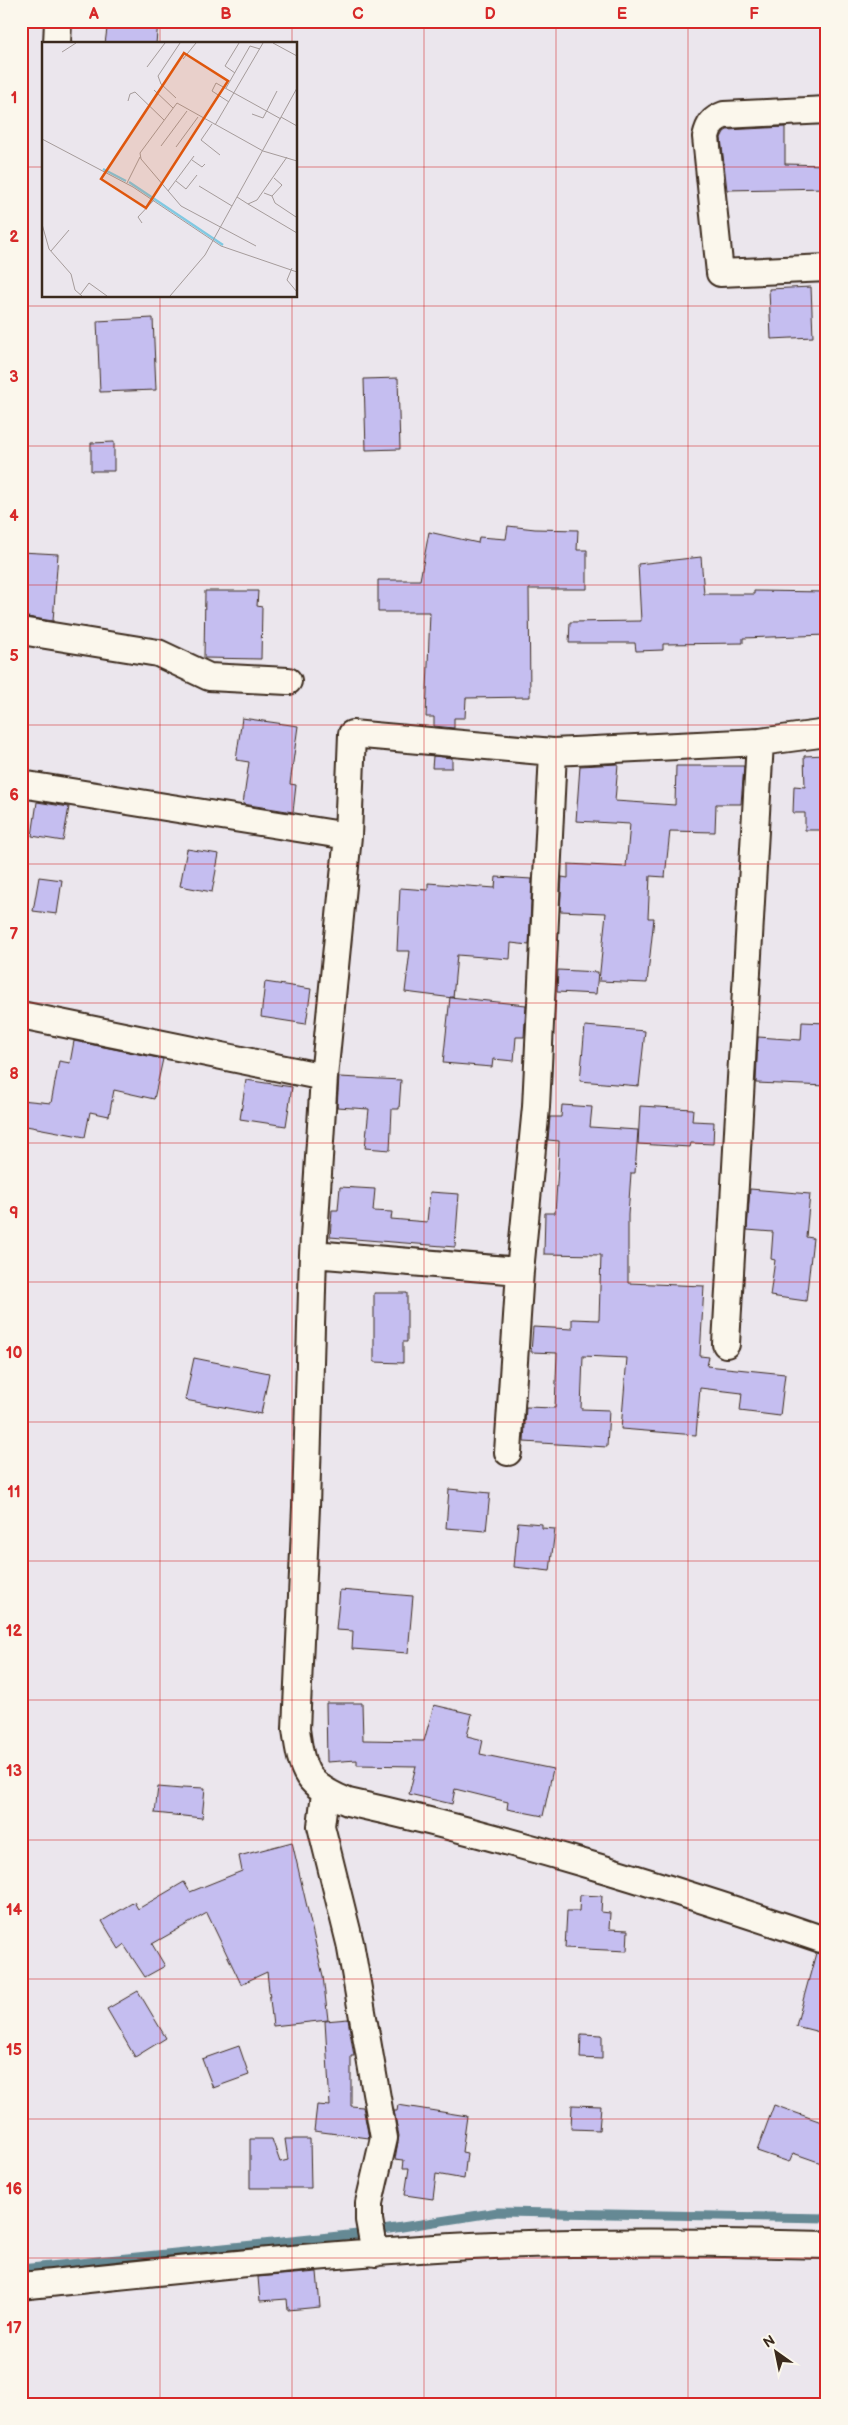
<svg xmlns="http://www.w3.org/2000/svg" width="848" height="2425" font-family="'Balsamiq Sans',sans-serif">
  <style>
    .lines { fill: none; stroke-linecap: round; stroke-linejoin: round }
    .stream { stroke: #658994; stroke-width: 9 }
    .building { fill: #c5bef0; stroke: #3b2a1e }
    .street-casing { stroke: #3b2a1e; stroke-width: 30 }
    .street { stroke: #fbf7ec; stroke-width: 26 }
    .grid { fill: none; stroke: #d62828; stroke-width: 1; stroke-opacity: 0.55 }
    .inset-river { fill: none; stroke: #81c9e2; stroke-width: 2.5 }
    .inset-road { fill: none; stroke: #a59b9a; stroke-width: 1 }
    .view { fill: #df570d; fill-opacity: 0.15; stroke: #df570d; stroke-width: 2.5 }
    .inset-edge { fill: none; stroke: #3b2a1e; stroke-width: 2.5 }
    .neatline { fill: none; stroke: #d62828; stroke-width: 2 }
    .grid-label { font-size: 16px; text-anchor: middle; font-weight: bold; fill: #d62828 }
  </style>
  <rect width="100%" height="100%" fill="#ebe6ed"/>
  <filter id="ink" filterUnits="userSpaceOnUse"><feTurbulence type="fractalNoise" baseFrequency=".02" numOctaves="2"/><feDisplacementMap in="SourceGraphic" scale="10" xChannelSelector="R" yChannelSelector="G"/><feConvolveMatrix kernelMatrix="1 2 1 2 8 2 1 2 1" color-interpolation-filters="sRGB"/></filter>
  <g filter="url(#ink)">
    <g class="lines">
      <path class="stream" d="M383,2230L498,2212L827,2218
        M21,2269L358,2234"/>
    </g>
    <path class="building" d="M108,21H158L156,44H105Z
      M785,127V164L827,165V188L727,190L721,138L724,132L727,130Z
      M811,287L813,337L771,339L769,289Z
      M153,318L156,390L100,392L97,321Z
      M398,378L400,449L366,450L364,379Z
      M114,442V471H91V443Z
      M508,526L535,529L578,530L577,550H587V589H529L530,697L466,698L465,718H454V728L434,726V717H426L430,612H378V580H420L429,532L478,543L479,537L506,539Z
      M21,552L58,554L53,621L21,616Z
      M701,557L704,594H754V591L827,592V635L743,638V643L663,644V650L636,651L635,643H569L570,622L641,621L638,564Z
      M205,591H258L257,606L262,607L261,659L204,658Z
      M242,718L298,726L290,784L296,785L293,812L243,804L249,762L236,760Z
      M826,755L824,830H805V813H793L794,786L805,787L804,756Z
      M433,756L452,758V768H432Z
      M618,764L615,801L675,805L676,766H744L741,804H716L715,832L670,831L665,877L650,876L648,918H654L647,983L599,981L606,913L560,911L562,877L568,878V864L626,867L630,824L576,821L580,766Z
      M37,802L69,807L63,841L32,836Z
      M187,849L219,854L212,892L180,886Z
      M39,877L62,880L57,914L33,911Z
      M496,877L532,879L529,945L511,943L510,959L457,955L453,998L405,992L410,951H397L400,888L428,890V883L495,888Z
      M558,970L598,972L596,994L557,992Z
      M265,982L311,989L306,1024L261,1017Z
      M450,997L526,1005L524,1037H516L514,1061L493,1059L492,1067L443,1063Z
      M802,1022L827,1023V1086L756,1083L758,1037L801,1040Z
      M585,1026L645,1031L639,1086L580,1081Z
      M74,1041L163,1059L154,1099L114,1090L109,1116L90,1112L85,1137L21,1125V1100L51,1103L59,1061L70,1063Z
      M339,1077L401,1080L399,1109H392L390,1150L365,1148L369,1109L337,1107Z
      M246,1080L292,1087L286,1126L240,1119Z
      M562,1105L592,1107L590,1127L638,1130L635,1173H631L628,1215V1283L704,1286L700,1356L709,1357L707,1366L785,1374L780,1416L740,1411L742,1393L700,1388L696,1435L621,1429L627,1358L583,1356L581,1409L609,1410L607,1447L524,1442L526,1407L555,1408L557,1353L531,1352L533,1327L572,1329V1319L599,1320L601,1255L544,1254L545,1213H555L558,1168L559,1141L548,1140L550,1117H561Z
      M640,1106L693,1109L692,1121L714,1122L713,1144L691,1143L690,1147L638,1144Z
      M340,1187L375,1189L373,1211L392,1212L391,1219L427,1222L430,1192L459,1194L455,1247L330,1237L332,1210H338Z
      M750,1189L810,1194L806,1237L813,1238L806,1301L770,1296L775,1260L771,1259L773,1232L747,1230Z
      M374,1293H407V1342H403V1363L374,1362Z
      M194,1358L269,1373L261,1414L185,1400Z
      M449,1489L490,1493L486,1531L446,1528Z
      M518,1522L542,1524V1528L555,1529L550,1571L514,1567Z
      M340,1590L413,1596L408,1653L352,1649L353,1631L336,1630Z
      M326,1703H362L363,1740L424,1741L434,1705L472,1714L467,1736L483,1740L480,1754L553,1769L543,1816L507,1809L508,1802L455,1789L452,1804L409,1794L416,1766L357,1765V1760L327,1762Z
      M158,1787L182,1789V1787L205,1788L202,1818L155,1813Z
      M292,1842L323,1976L328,2020L273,2026L267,1972L241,1984L207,1913L152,1944L165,1966L145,1977L124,1945L119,1949L102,1921L134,1902L138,1909L184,1882L190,1892L242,1871L239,1856Z
      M580,1895L602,1896L601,1912L610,1913L609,1929L628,1930L627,1951L565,1948L567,1911H579Z
      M816,1953L827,1956V2034L796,2026Z
      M138,1991L166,2038L135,2057L107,2009Z
      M348,2019L354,2056H351V2106L363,2107L369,2138L314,2131L317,2105L330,2106L325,2021Z
      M581,2034L602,2035V2059L580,2058Z
      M239,2046L249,2075L213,2088L202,2059Z
      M398,2105L467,2116L462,2152L467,2153L464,2179L436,2174L433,2199L405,2195L409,2168H403L404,2160L395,2159L399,2136L394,2111H397Z
      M572,2105L601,2106L599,2130L571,2129Z
      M774,2105L827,2124V2165L793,2153L789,2162L757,2151Z
      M250,2139H272L280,2162L288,2160L285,2139H310L311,2188H250Z
      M317,2272L320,2307L288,2310L287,2299L260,2301L258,2277Z"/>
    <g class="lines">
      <g class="street-casing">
        <path id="street" d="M57,44L58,21
          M827,110L724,115C713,119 709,124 706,137L720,273L827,268
          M21,631L158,653L209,677L288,681
          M827,733L760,742L553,752L352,734L348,836L324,1077L313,1254L306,1507L296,1729C302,1773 306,1785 348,1802C511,1838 669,1887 827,1941
          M21,784L348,836
          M21,1015L324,1077
          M313,1254L520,1271
          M726,1344L760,742
          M508,1452L520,1271L536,1107L553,752
          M325,1793L321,1826L350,1943L384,2138L369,2203V2220L375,2253
          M21,2286C178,2270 336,2252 494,2245C605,2241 716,2242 827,2245"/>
      </g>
      <use href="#street" class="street"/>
    </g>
  </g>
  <path class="grid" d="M160,21V44M292,21V44M424,21V2404M556,21V2404M688,21V2404M21,167H44M296,167H827M160,296V2404M292,296V2404M21,306H827M21,446H827M21,585H827M21,725H827M21,864H827M21,1003H827M21,1143H827M21,1282H827M21,1422H827M21,1561H827M21,1700H827M21,1840H827M21,1979H827M21,2119H827M21,2258H827"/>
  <g transform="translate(42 42)">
    <rect width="255" height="255" fill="#ebe6ed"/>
    <path class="inset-river" d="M61,127L84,139M87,140L181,203"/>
    <path class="inset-road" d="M231,1L255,14M20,10L34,1M141,17L154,1M105,25L123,1M193,31L183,24L197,1M184,46L208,4L218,7M112,48L131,66M134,56L119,42L116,34L138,1M86,59L88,52L93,50L122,78M187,60L170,49L174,41L239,77M210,72L221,76L235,49M239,75L255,84M170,82L159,98L178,113M173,83L221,1M0,97L91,145L179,204L255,230M119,104L145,69M134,105L156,75M150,118L160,125L163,122M134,139L144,147L155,133M85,141L98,115M157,144L190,164M126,149L152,114M222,151L230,154L240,143L232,136M230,154L233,161L254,175M195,155L206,162L215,158L245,115M206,162L255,191M100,181L96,175L112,158M0,182L7,207L29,232L33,248L40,254M214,204L139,164L99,117L98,111L135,61L221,109L255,119M9,209L27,188M250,226L245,238L255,250M38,253L47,241L65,254M128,254L163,213L255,46"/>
    <path class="view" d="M142,11L186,39L104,166L59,137Z"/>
    <rect width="255" height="255" class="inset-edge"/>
  </g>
  <rect width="848" height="2425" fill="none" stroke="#fbf7ec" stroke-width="55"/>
  <g transform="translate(776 2352) rotate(327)" stroke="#fbf7ec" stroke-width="4" paint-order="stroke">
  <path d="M0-4L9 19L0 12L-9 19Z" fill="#3b2a1e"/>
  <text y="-8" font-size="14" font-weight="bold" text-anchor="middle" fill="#3b2a1e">N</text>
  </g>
  <rect x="28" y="28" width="792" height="2370" class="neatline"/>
  <g class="grid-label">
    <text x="94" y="19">A</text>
    <text x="226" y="19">B</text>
    <text x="358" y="19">C</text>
    <text x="490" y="19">D</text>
    <text x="622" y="19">E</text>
    <text x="754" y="19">F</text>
    <text x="14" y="103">1</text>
    <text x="14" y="242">2</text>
    <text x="14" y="382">3</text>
    <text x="14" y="521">4</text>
    <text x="14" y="661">5</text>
    <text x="14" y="800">6</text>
    <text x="14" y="939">7</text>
    <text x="14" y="1079">8</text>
    <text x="14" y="1218">9</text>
    <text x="14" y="1358">10</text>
    <text x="14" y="1497">11</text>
    <text x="14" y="1636">12</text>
    <text x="14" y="1776">13</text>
    <text x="14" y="1915">14</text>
    <text x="14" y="2055">15</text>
    <text x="14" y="2194">16</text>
    <text x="14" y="2333">17</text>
  </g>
</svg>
